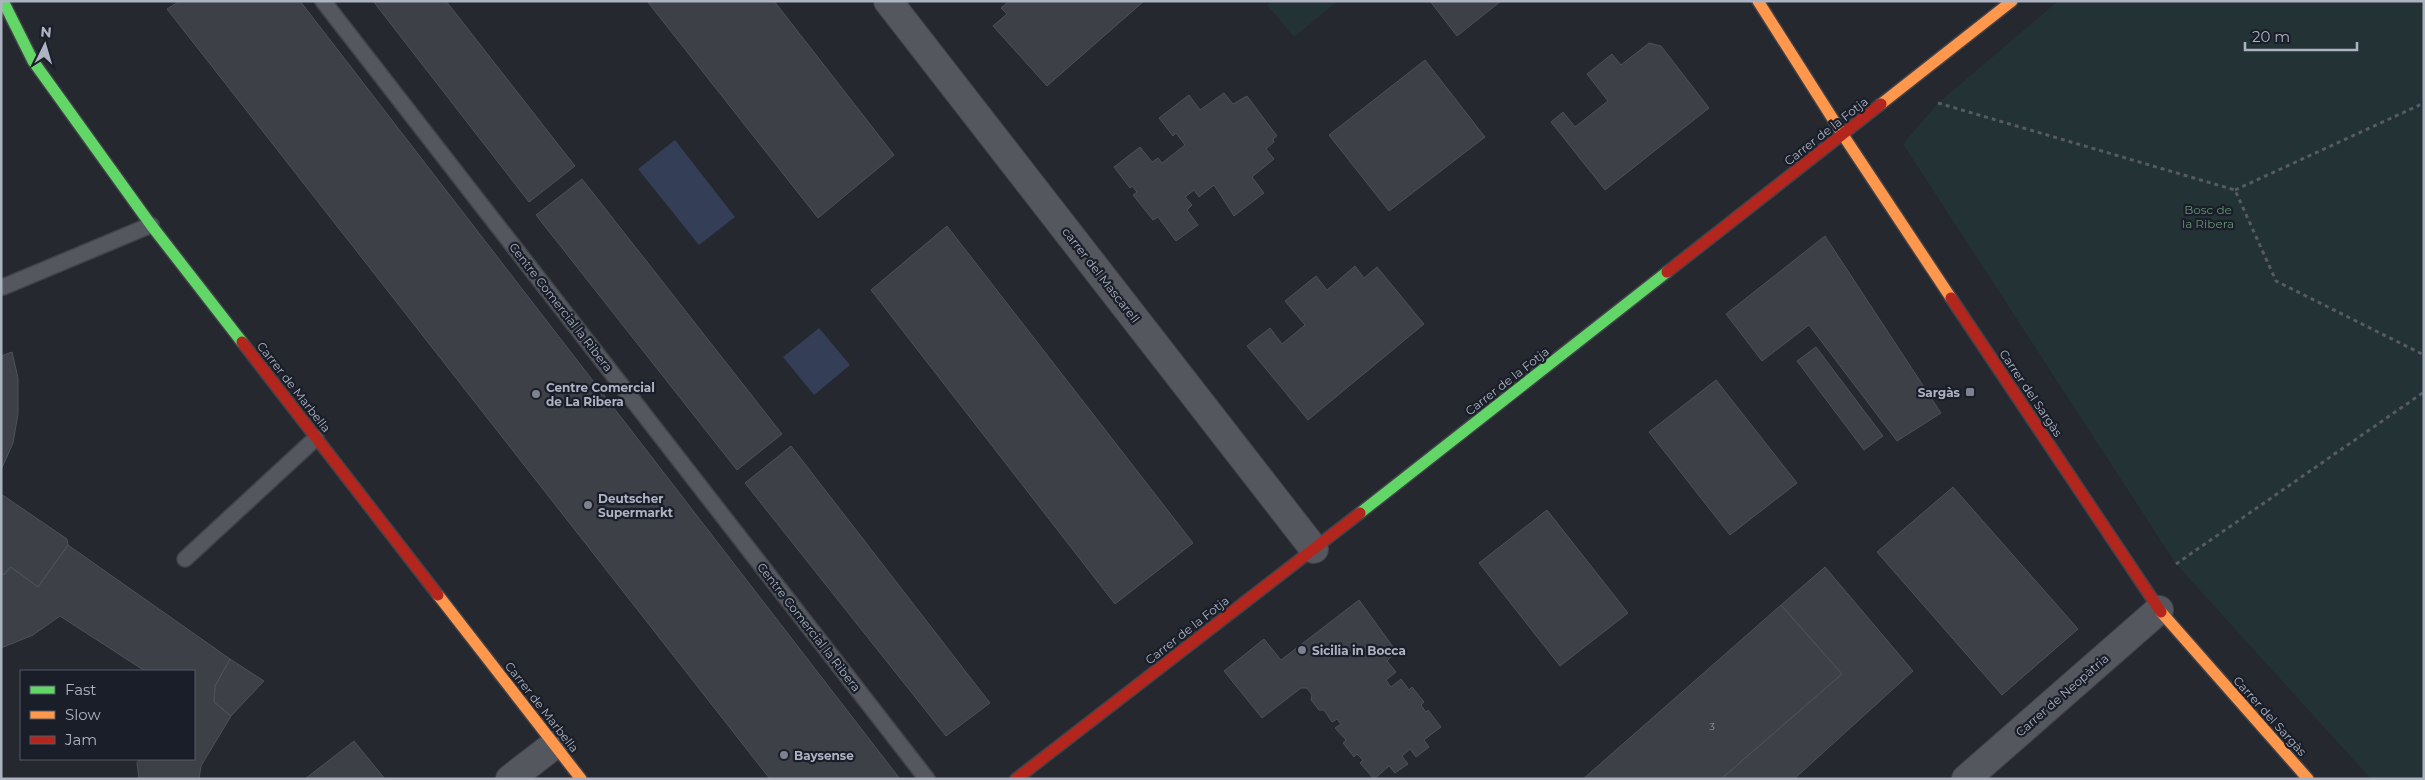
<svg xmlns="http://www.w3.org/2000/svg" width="2425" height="780" font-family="Montserrat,sans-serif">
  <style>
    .green { fill: #233235 }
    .water { fill: #343e57 }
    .building { fill: #3d4047; stroke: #4c5058 }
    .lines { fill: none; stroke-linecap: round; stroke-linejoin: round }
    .lane-casing { stroke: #414349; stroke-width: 18 }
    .street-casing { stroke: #414349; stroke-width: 30 }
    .fast-casing { stroke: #414349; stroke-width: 14 }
    .slow-casing { stroke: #414349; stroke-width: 14 }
    .jam-casing { stroke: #414349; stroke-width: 14 }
    .path { stroke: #575a62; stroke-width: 3; stroke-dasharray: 4 4; stroke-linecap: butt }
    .lane { stroke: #54575e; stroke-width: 15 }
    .street { stroke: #54575e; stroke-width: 28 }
    .fast { stroke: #63d668; stroke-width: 11 }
    .slow { stroke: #ff974d; stroke-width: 11 }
    .jam { stroke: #b3261e; stroke-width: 11 }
    .poi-dot { fill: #7d828f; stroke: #191e29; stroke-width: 2 }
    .labels { text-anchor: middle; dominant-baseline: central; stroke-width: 4.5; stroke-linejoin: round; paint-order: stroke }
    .number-label { font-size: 10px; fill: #9196a3 }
    .street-label { font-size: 12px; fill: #adb3c2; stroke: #191e29 }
    .park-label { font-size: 12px; fill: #679176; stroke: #191e29 }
    .poi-label { font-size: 12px; font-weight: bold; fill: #adb3c2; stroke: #191e29; text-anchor: start }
  </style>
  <rect width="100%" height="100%" fill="#25282f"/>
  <path class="green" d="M1272,1H1338L1294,37L1267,5Z
    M2058,1H2424V779H2371L2176,564L1903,144L1938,103Z"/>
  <path class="water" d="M675,140L735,217L699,245L638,169Z
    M819,328L850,365L814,395L783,357Z"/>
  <path class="building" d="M180,1H300L900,779H770L167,9Z
    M373,1H446L575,166L529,202Z
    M647,1H774L894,155L818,218Z
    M1009,1H1144L1047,86L993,26L1007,14L1001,8Z
    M1430,1H1501L1457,36Z
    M1649,43L1661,46L1709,108L1605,190L1551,122L1563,112L1575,127L1608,101L1587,74L1612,54L1621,65Z
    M1425,60L1485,137L1389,211L1329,135Z
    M1224,93L1233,104L1247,96L1277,136L1273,139L1274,142L1266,149L1274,159L1252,177L1264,193L1234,216L1214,185L1199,197L1194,190L1185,197L1192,205L1187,210L1198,225L1176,241L1158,217L1153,220L1133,195L1137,192L1132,186L1130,188L1114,167L1140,147L1152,162L1158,158L1162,163L1185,145L1176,133L1173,136L1159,118L1189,95L1200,110Z
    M582,179L782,434L737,470L536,215Z
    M947,226L1193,543L1115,604L871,290Z
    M1825,236L1941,413L1897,441L1809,325L1762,361L1726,314Z
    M1355,266L1364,278L1377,267L1424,324L1308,420L1247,346L1270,328L1282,344L1305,325L1285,301L1316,276L1327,290Z
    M1816,347L1883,436L1864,450L1797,361Z
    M12,352L18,378V414L13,443L1,470V356Z
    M1716,380L1797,483L1730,535L1649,432Z
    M791,446L990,703L946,736L745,483Z
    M1953,487L2078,629L2002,695L1877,552Z
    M1,494L67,539L68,545L38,587L11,567L4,575L1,571Z
    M1547,510L1628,613L1560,666L1479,563Z
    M68,545L230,659L215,686L214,702L231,716L201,766L199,779H139L137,763L139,759H194V671H145L60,616L33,635L1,648V576L11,567L38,587Z
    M1825,567L1913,671L1794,779H1721L1842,674L1781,605Z
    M1359,600L1396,651L1387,661L1396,672L1386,680L1391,687L1401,679L1409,690L1412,687L1424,702L1421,705L1426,712L1428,710L1441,727L1424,740L1429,747L1416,757L1410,749L1402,756L1408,764L1395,773L1389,766L1374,779L1360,763L1363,760L1357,754L1354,757L1343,743L1346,740L1335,728L1341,724L1337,719L1332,722L1324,710H1319L1311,700L1312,695L1307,688H1301L1262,718L1224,671L1264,639L1281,660Z
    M1781,605L1842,674L1721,779H1583Z
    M230,659L264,681L231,716L214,702L215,686Z
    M354,741L385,779H305Z"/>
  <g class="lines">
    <g class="lane-casing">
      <path id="lane" d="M323,1L927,779
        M3,287L151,225
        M185,559L316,438"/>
    </g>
    <g class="street-casing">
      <path id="street" d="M888,1L1314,549
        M510,779L554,745
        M1966,779L2159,610"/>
    </g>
    <g class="fast-casing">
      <path id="fast" d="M3,1L33,61L151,225L242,342
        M1360,513L1667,272"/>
    </g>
    <g class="slow-casing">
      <path id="slow" d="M1758,1L1843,135L1951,298
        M1881,104L2012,1
        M438,595L581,779
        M2161,612L2308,779"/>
    </g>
    <g class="jam-casing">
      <path id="jam" d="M1667,272L1881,104
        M1951,298L2161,612
        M242,342L438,595
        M1016,779L1360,513"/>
    </g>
    <path class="path" d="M1938,103L2235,190L2276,281L2424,355
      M2235,190L2424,103
      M2176,564L2424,392"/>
    <use href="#lane" class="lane"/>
    <use href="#street" class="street"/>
    <use href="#fast" class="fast"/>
    <use href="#slow" class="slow"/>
    <use href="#jam" class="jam"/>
  </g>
  <g class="poi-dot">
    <rect x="1965" y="387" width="10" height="10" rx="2.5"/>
    <circle cx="536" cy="394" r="5"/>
    <circle cx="588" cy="505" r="5"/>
    <circle cx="1302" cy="650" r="5"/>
    <circle cx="784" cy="755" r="5"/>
  </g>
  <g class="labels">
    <g class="number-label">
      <text x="1712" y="726">3</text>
    </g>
    <g class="street-label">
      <text transform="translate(1826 131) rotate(-38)">Carrer de la Fotja</text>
      <text transform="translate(1101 275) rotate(52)">carrer del Mascarell</text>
      <text transform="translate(561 307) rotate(52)">Centre Comercial la Ribera</text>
      <text transform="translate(1507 381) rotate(-38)">Carrer de la Fotja</text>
      <text transform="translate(294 387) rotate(52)">Carrer de Marbella</text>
      <text transform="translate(2031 393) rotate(56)">Carrer del Sargàs</text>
      <text transform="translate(809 627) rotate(52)">Centre Comercial la Ribera</text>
      <text transform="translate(1187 630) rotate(-38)">Carrer de la Fotja</text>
      <text transform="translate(2062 695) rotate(-41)">Carrer de Neopàtria</text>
      <text transform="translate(542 707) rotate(52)">Carrer de Marbella</text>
      <text transform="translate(2270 716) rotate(48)">Carrer del Sargàs</text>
    </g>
    <g class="park-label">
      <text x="2208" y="209">Bosc de<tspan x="2208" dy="14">la Ribera</tspan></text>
    </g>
    <g class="poi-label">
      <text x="546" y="387">Centre Comercial<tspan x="546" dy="14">de La Ribera</tspan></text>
      <text x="1960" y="392" text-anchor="end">Sargàs</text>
      <text x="598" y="498">Deutscher<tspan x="598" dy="14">Supermarkt</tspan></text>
      <text x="1312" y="650">Sicilia in Bocca</text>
      <text x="794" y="755">Baysense</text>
    </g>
  </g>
  <rect width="2425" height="780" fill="none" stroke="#adb3c2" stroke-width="5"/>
  <rect x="20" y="670" width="175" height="90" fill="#191e29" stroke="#545a66"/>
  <rect x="30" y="686" width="25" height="8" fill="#63d668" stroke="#545a66"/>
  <text x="65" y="695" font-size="15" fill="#adb3c2">Fast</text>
  <rect x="30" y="711" width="25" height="8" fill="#ff974d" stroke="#545a66"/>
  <text x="65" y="720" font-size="15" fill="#adb3c2">Slow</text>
  <rect x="30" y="736" width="25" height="8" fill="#b3261e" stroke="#545a66"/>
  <text x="65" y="745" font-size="15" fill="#adb3c2">Jam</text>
  <g transform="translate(45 45) rotate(5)" stroke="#191e29" stroke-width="4" paint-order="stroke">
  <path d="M0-4L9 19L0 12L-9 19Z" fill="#adb3c2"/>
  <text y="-8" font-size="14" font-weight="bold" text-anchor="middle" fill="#adb3c2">N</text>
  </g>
  <path d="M2245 42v8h112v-8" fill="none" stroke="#adb3c2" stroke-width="2.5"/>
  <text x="2252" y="42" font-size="15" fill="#adb3c2" stroke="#191e29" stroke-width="4" paint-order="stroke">20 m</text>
</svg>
